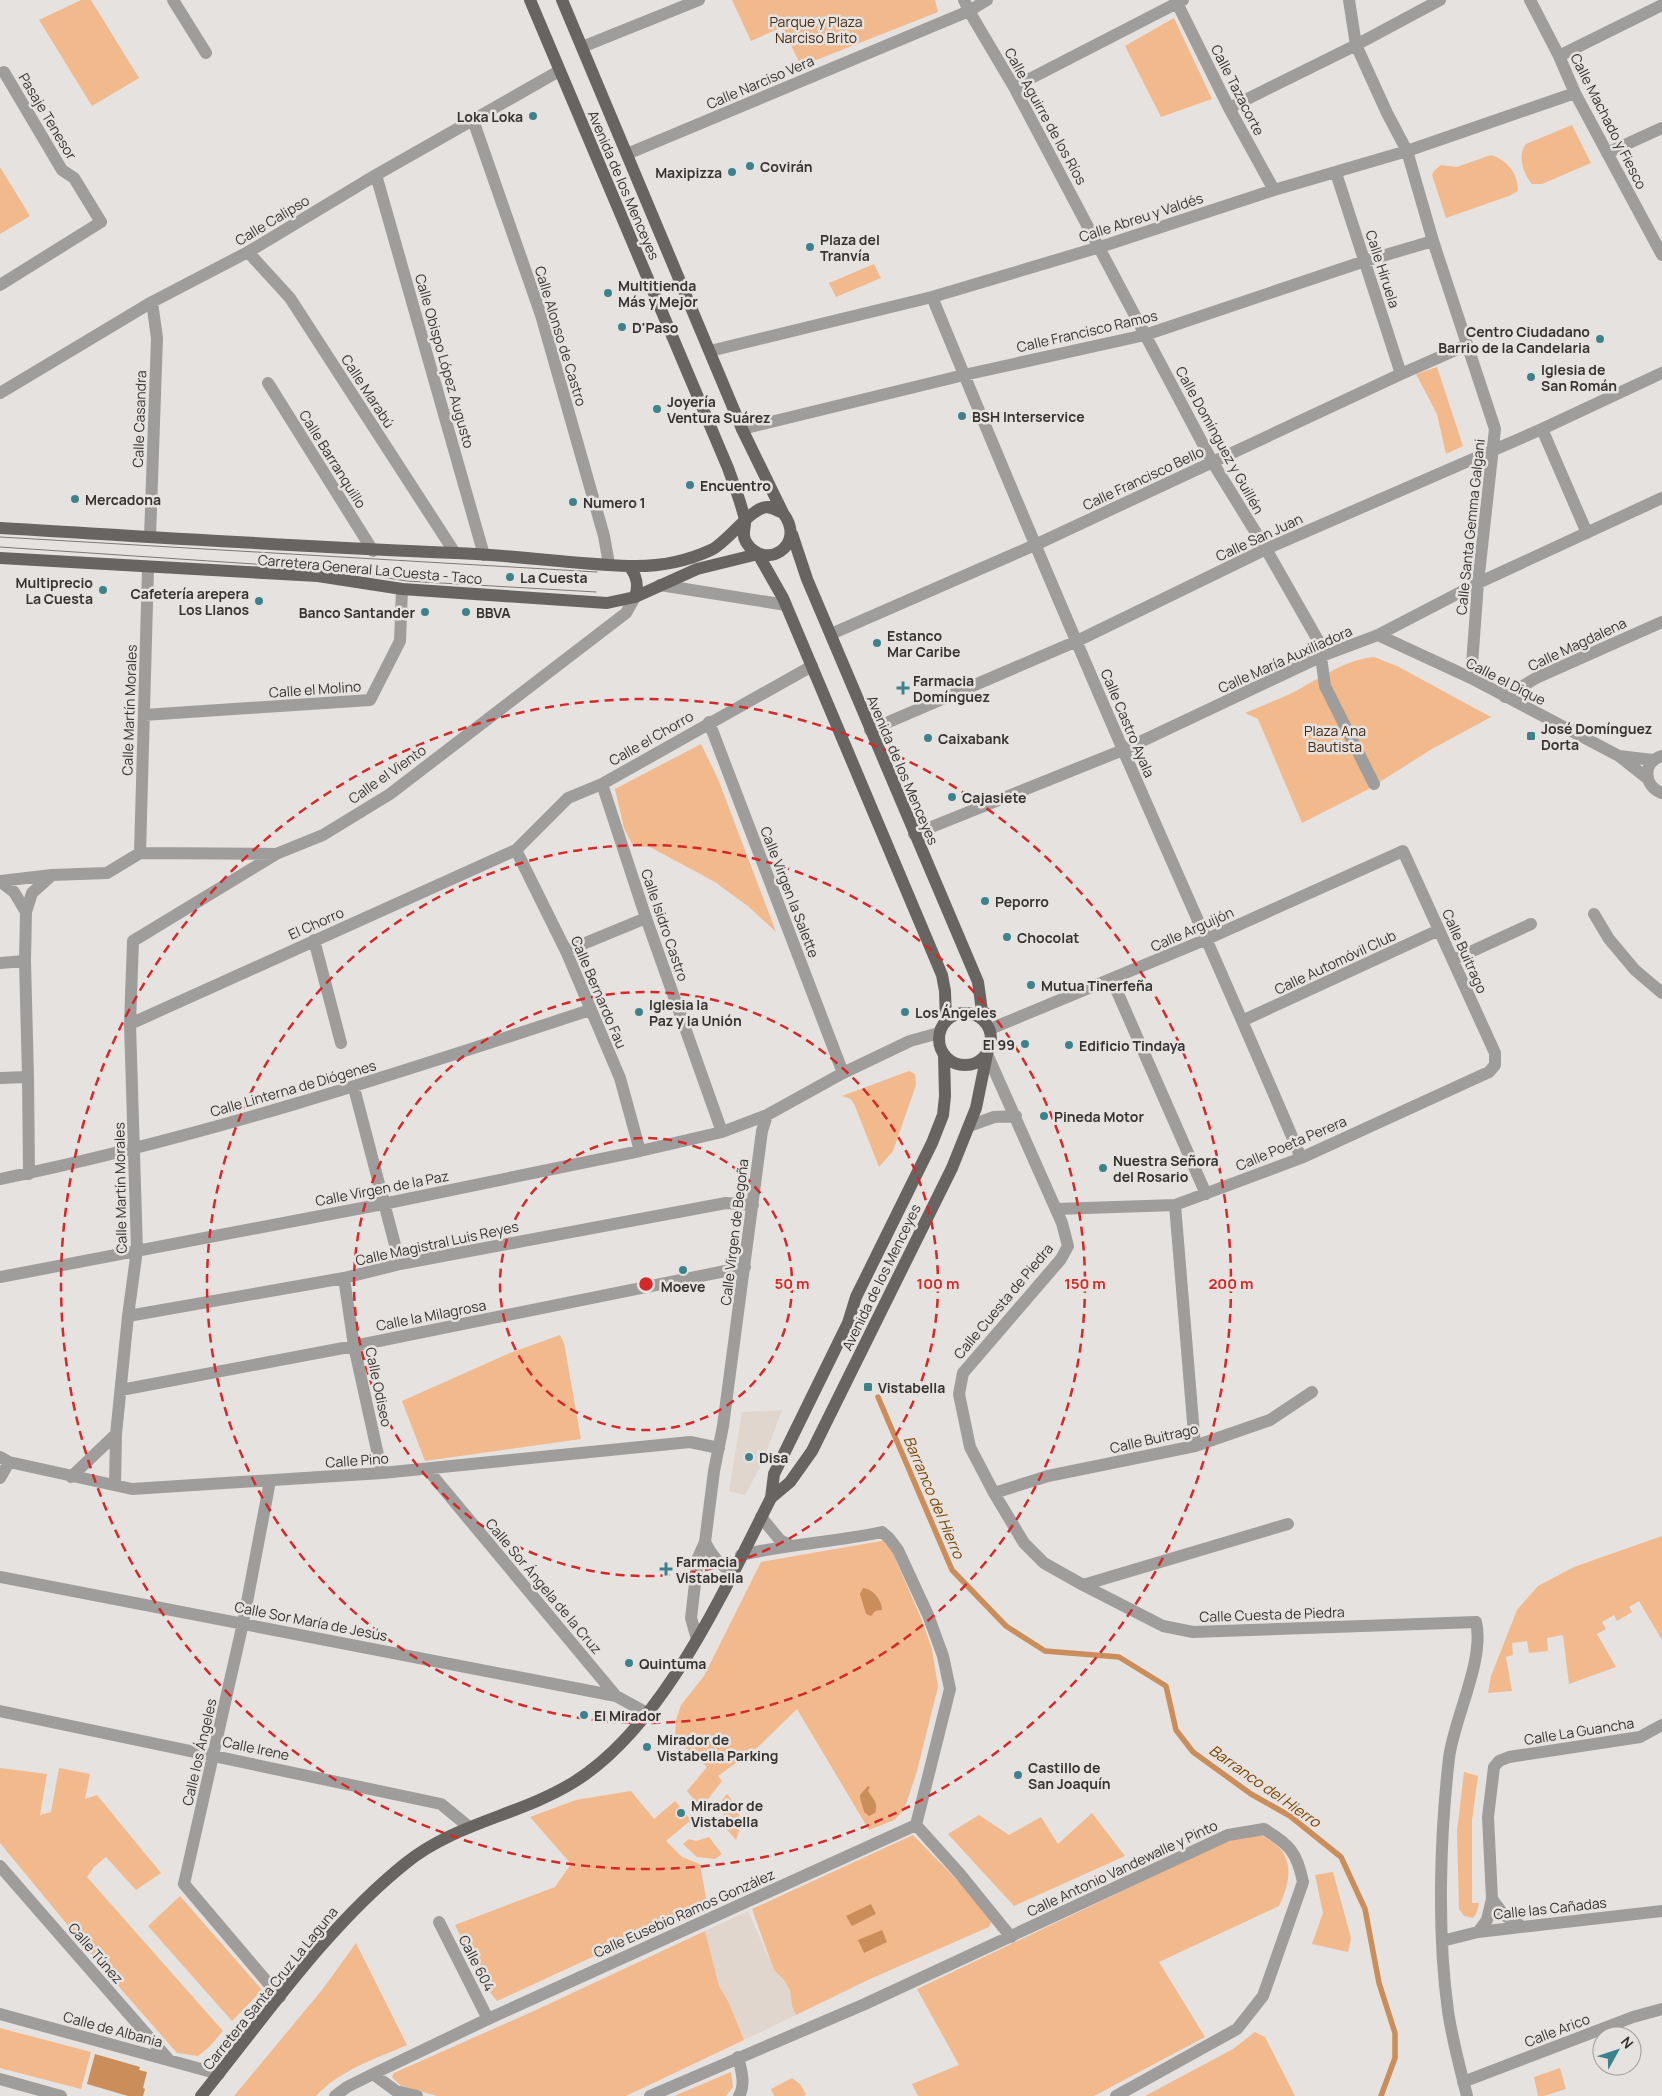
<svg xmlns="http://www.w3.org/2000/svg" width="1662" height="2096" font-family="Manrope,sans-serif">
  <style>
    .built { fill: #e0d6cd }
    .green { fill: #f1b98c }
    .water { fill: #cb8d59 }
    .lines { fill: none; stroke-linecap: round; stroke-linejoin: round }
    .stream { stroke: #cb8d59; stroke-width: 5.5 }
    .minor { stroke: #9f9d9c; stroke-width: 12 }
    .major { stroke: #676462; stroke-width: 12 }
    .tram { stroke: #7b7977; stroke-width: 1 }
    .ring { fill: none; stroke: #d62828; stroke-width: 2.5; stroke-dasharray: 9 6 }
    .poi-dot { fill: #3c828d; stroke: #e6e2df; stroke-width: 2 }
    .labels { text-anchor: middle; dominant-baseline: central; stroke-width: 5; stroke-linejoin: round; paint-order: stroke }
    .park-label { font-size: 14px; fill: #452a14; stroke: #e6e2df }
    .street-label { font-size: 14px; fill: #353433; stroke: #e6e2df }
    .poi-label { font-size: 14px; font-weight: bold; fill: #353433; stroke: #e6e2df; text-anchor: start }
    .water-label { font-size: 15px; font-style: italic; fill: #7e4400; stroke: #e6e2df }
    .centre { fill: #d62828; stroke: #e6e2df; stroke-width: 2.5 }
    .ring-label { font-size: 15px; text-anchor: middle; font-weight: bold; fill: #d62828; stroke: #e6e2df; stroke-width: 5; stroke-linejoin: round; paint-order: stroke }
  </style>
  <rect width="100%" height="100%" fill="#e6e2df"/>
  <path class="built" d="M782,1410L762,1464L745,1495L729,1491L742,1412Z
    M748,1911L774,1970L784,1980L790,1990L792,2006L796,2015L744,2040L729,2003L719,1986L705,1931Z"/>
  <path class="green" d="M81,0H91L139,78L92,106L39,20Z
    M732,0H935L938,12L801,66L782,27L751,41Z
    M1174,18L1212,99L1161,117L1125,46Z
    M1572,125L1591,163L1542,184H1532C1523,174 1517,155 1526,144Z
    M1491,155C1507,160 1518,173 1518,191L1509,196L1446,218L1432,175L1434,171L1441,165L1457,167Z
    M0,167L30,216L0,234Z
    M874,264L881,278L836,297L829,283Z
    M1437,367L1463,446L1446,454L1437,414L1416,374Z
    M1374,657L1397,666L1491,717L1432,749L1367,790L1302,823L1258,719L1245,713C1259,707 1274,701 1288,695C1317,681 1342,660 1374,657Z
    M701,744L718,779L776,932L749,907L715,882L650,847L633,846L624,828L615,789Z
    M909,1071L915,1074L916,1085L893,1151L879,1167L855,1106L851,1099L842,1096Z
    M560,1335L564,1343L581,1439L425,1461L402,1401L510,1353Z
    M1662,1536V1640L1639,1601L1629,1607L1632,1612L1617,1621L1614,1615L1602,1622L1606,1629L1597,1634L1616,1667L1569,1684L1563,1635L1547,1638L1548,1651L1529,1653L1527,1641L1512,1643L1513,1655L1506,1657L1512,1691L1488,1693L1491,1676L1517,1610L1538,1586L1574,1567Z
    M887,1540L921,1618L932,1649L938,1687L917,1771L904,1810L894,1820L869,1830L797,1709L759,1746L718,1776L722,1781L701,1808L687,1791L707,1767L675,1738L676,1720L681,1705L704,1676L761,1562Z
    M0,1768L47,1774L40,1815L51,1812L59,1768L90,1774L85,1799L97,1795L161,1873L136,1890L106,1857L94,1867L87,1877L223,2031L209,2047L198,2056L177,2053L113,1980L0,1843Z
    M1464,1772L1478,1776L1472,1820V1903H1479L1477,1912L1473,1918L1464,1916L1459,1909L1457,1831Z
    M631,1791L654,1819L675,1801L691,1820L666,1841L682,1857L700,1864L707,1904L497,2001L487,1989L455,1925L555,1887L571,1864L530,1817L576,1800Z
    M727,1794C740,1808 743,1823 736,1840L721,1823L724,1817L722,1800Z
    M1092,1813L1125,1856L1014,1906L948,1834L979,1815L1009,1835L1041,1817L1058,1844Z
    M1257,1834C1294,1848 1294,1875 1279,1906L1159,1962L1205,2037L1094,2096H918L912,2084L959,2065L917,1989L1227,1841Z
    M913,1835L993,1917L989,1927L870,1979L796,2015L792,2006L790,1990L784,1980L774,1970L752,1909Z
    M709,1837L722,1854L715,1859L697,1857L683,1844L689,1839L696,1841Z
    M1333,1872L1351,1938L1348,1952L1312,1944L1323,1913L1315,1875Z
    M180,1896L262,1990L232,2021L148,1926Z
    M705,1931L719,1986L729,2003L744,2040L626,2096H437L401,2086L392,2077L394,2073L536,2010Z
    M356,1943L407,2045C375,2059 340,2070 316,2096H234L322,1990Z
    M0,2028L91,2052L81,2089L0,2068Z
    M1255,2032L1265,2037L1295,2096H1145L1233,2049Z
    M1560,2068L1566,2089L1544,2096H1538L1534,2077Z
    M731,2072L733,2087L726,2096H674Z
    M792,2078L800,2084L806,2094L804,2096H774L771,2089Z"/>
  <path class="water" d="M863,1588C873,1589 882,1600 882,1610L875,1611L871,1616L866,1614L860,1594Z
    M868,1786L870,1787L868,1791C873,1799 879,1803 875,1813L869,1816L864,1812C863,1806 860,1801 860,1795Z
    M871,1904L876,1914L852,1926L846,1916Z
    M882,1930L887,1942L864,1953L858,1940Z
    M95,2054L140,2067L139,2070L147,2072L143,2088L145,2089L143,2096H128L87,2084Z"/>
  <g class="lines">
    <path class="stream" d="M878,1397L952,1570L1006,1626L1045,1651L1119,1657L1166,1686L1176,1730L1193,1752L1251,1794L1290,1816L1341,1857L1365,1909L1379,1983L1395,2033V2058L1381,2096"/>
    <path class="minor" d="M173,0L206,53
      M964,0L969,11L1014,87L1213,463L1266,549L1319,642L1325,686L1374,784
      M1349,0L1356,45L1387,113L1407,151L1433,241L1495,429L1478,583L1471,678
      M1530,0L1559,56L1575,93L1662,255
      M1177,3L1229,108L1274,190
      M582,47L699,0
      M1559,56L1662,5
      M1014,87L1183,0
      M1229,108L1356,45L1440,0
      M473,120L541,315L604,536L609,564
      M1607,153L1662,128
      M627,154L969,11L987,0
      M1336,173L1401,374
      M376,175L484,555
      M248,252L290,298L455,553
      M0,285L101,222L74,178L62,170L4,72
      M932,297C995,450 1059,602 1124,752C1183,888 1244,1022 1301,1158
      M710,351L932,297L1100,247L1274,190L1407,151L1575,93
      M268,383L373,551
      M0,393L152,302L248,252L376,175L559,71
      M742,429L964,375L1145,335L1365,261L1433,241
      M1542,429L1587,533
      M150,537L157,338L152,302
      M660,585L786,605
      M831,634L1035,545L1401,374L1467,345
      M1378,635L1471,678L1619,756L1647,778
      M1505,697L1536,678L1662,622
      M144,715L370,700L400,641L402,589
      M709,722L843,1073
      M870,730L1077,641L1266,549L1542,429L1662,373
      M1619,756L1653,760
      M1662,756C1642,762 1643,786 1662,793
      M602,784L646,918L722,1132
      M914,834L1123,750L1322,656L1378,635L1478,583L1662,498
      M516,850L566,951L620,1078L640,1151
      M140,853L148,568
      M0,881L52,875L107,873L140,853L276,854
      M0,881L14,892L26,912
      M1594,914L1609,939L1635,970L1662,993
      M314,940L341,1043
      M566,951L646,918
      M1453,960L1531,924
      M0,963L25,961
      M1112,980L1206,1194
      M1244,1020L1439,930
      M130,1024L516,850L568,798L602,784L812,666
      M990,1029L1207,939L1403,851L1495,1053V1065L1489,1072L1301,1158L1175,1205L1056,1209
      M987,1054L1062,1223L1068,1246L1061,1259L963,1373L959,1394L970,1447L994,1493L1024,1543L1044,1563L1083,1585L1163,1626L1193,1632L1476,1622C1485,1660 1454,1718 1449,1758C1440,1837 1437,1932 1448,2011C1452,2039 1460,2068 1467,2096
      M0,1078L28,1077
      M354,1088L400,1264
      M969,1126L994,1117L1016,1116
      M29,1174L28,1077L25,961L26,912L32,893L52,875
      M0,1179C201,1138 396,1074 590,1010
      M1175,1205L1195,1446
      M0,1277L383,1204L640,1151L722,1132L767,1115L843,1073L910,1041L939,1033
      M344,1278L354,1346L382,1473
      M128,1316L344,1278L400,1264L726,1203L753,1205
      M121,1390L354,1346L745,1267
      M0,1457L9,1462L132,1489L382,1473L690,1442L719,1448
      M427,1469L616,1696L647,1713
      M71,1477L116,1434
      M0,1478L9,1462
      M270,1481L243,1623L184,1884L280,1997
      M115,1485L116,1434L128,1316L137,1250L130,1024L133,941L276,854L323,835L390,794L626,613L635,597
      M994,1493L1048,1476L1195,1446L1270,1420L1312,1392
      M761,1517L780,1540L790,1545
      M705,1542C712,1556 719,1564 732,1572
      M741,1555C788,1544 835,1542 882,1532L889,1538L898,1550L928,1615L943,1656L950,1689L916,1825
      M0,1577L616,1696
      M1083,1585L1288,1524
      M697,1639L691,1618L698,1558L705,1542L714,1471L723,1426L762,1131L767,1115
      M0,1711L441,1804L469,1827
      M0,1866L169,2060
      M1492,1899L1504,1915L1521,1926
      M439,1922L488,2019
      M1478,1932L1487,1920L1492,1899L1488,1817L1494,1767L1499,1761L1509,1757L1640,1737L1662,1725
      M1442,1941L1478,1932L1662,1911
      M0,2014L219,2074
      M738,2057C741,2069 746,2085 739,2096
      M373,2074L396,2091L417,2096
      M0,2079L61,2096
      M1463,2082L1633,2017L1662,2009
      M335,2096L347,2087L373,2074L488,2019L916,1825L960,1874L1011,1937
      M650,2096L865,2004L1228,1835L1264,1829C1289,1844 1297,1852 1303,1882L1263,1996L1237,2029L1116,2096"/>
    <path class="major" d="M530,0L728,468C734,485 741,502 745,520C746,527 741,534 746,542C764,572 808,546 783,513L742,429L562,0
      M0,528C152,537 304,547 456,553C514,555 571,564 629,566C658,567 685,562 711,550C728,542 752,506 768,507C773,508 779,511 783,513
      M792,534L807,579L978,982L983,1018
      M758,554L783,598L942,975L945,991L946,1021
      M0,558L318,576L402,589L607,603L635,597L697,569L758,554
      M629,566C637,576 639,585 635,597
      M939 1039a26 26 0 1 1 52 0a26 26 0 1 1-52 0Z
      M771,1498L790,1482L812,1451L952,1168L976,1108L987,1054
      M201,2096C264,2018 327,1926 406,1863C455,1823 521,1815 574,1782C664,1726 724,1590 771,1498L774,1474L848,1323L856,1297L932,1143L943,1115L945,1096L944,1055"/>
    <path class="tram" d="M0,537L597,572
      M0,547L329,569L407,581L596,592"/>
  </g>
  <g class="ring">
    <circle cx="646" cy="1284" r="146"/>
    <circle cx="646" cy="1284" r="292"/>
    <circle cx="646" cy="1284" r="439"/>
    <circle cx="646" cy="1284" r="585"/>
  </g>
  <g class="poi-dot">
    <circle cx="533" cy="116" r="5"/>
    <circle cx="750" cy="166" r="5"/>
    <circle cx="732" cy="172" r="5"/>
    <circle cx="810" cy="247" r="5"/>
    <circle cx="608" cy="293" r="5"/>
    <circle cx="622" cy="327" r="5"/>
    <circle cx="1600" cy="339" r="5"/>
    <circle cx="1531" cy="377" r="5"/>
    <circle cx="657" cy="409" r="5"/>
    <circle cx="962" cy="416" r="5"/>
    <circle cx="690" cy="485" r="5"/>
    <circle cx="75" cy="499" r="5"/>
    <circle cx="573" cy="502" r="5"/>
    <circle cx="510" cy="577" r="5"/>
    <circle cx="103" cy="590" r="5"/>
    <circle cx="259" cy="601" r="5"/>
    <circle cx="425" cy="612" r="5"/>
    <circle cx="466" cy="612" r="5"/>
    <circle cx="877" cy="643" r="5"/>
    <path d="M900.5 680.5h5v5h5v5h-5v5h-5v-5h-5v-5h5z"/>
    <rect x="1526" y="731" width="10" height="10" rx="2.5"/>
    <circle cx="928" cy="738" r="5"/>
    <circle cx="952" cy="797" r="5"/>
    <circle cx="985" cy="901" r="5"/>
    <circle cx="1007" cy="937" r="5"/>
    <circle cx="1031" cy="985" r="5"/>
    <circle cx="639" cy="1012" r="5"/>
    <circle cx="905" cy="1012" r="5"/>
    <circle cx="1025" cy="1044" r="5"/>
    <circle cx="1069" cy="1045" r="5"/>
    <circle cx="1044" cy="1116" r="5"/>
    <circle cx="1103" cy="1168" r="5"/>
    <circle cx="683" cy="1270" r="5"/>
    <rect x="863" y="1382" width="10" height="10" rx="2.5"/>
    <circle cx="749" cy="1457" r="5"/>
    <path d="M663.5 1561.5h5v5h5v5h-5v5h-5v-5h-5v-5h5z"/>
    <circle cx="629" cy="1663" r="5"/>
    <circle cx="584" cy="1715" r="5"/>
    <circle cx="647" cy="1747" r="5"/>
    <circle cx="1018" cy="1775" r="5"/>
    <circle cx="681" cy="1813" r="5"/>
  </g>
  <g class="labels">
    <g class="park-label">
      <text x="816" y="21">Parque y Plaza<tspan x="816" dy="16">Narciso Brito</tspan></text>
      <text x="1335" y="730">Plaza Ana<tspan x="1335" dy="16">Bautista</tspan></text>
    </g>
    <g class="street-label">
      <text transform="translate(760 82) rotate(-23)">Calle Narciso Vera</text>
      <text transform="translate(1238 90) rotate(63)">Calle Tazacorte</text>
      <text transform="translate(48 116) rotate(59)">Pasaje Tenesor</text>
      <text transform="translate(1046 116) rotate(61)">Calle Aguirre de los Ríos</text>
      <text transform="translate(1609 121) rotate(63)">Calle Machado y Fiesco</text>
      <text transform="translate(624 185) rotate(67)">Avenida de los Menceyes</text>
      <text transform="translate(1141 217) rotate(-18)">Calle Abreu y Valdés</text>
      <text transform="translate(272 220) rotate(-31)">Calle Calipso</text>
      <text transform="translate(1383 269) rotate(72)">Calle Hiruela</text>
      <text transform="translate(1087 331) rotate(-13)">Calle Francisco Ramos</text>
      <text transform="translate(561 336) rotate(73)">Calle Alonso de Castro</text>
      <text transform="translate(445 361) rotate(74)">Calle Obispo López Augusto</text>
      <text transform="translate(368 391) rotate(57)">Calle Marabú</text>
      <text transform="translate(139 419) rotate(-88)">Calle Casandra</text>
      <text transform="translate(1220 440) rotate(61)">Calle Domínguez y Guillén</text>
      <text transform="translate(333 459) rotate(58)">Calle Barranquillo</text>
      <text transform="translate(1143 478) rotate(-25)">Calle Francisco Bello</text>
      <text transform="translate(1470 527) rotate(-84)">Calle Santa Gemma Galgani</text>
      <text transform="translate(1259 537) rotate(-25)">Calle San Juan</text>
      <text transform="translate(370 569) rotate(5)">Carretera General La Cuesta - Taco</text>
      <text transform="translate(1577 644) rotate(-25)">Calle Magdalena</text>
      <text transform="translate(1285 659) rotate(-24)">Calle María Auxiliadora</text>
      <text transform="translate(1506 681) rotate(27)">Calle el Dique</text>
      <text transform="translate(315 689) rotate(-4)">Calle el Molino</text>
      <text transform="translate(129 710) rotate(-88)">Calle Martín Morales</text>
      <text transform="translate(1128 723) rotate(67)">Calle Castro Ayala</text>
      <text transform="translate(651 738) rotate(-30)">Calle el Chorro</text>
      <text transform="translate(903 770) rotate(67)">Avenida de los Menceyes</text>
      <text transform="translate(387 774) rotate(-35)">Calle el Viento</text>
      <text transform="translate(790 892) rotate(69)">Calle Virgen la Salette</text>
      <text transform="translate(316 923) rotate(-24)">El Chorro</text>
      <text transform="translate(665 925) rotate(71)">Calle Isidro Castro</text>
      <text transform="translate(1192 929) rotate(-24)">Calle Arguijón</text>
      <text transform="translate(1465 951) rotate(66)">Calle Buitrago</text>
      <text transform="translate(1335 962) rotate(-25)">Calle Automóvil Club</text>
      <text transform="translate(599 992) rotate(67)">Calle Bernardo Fau</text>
      <text transform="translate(293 1088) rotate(-16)">Calle Linterna de Diógenes</text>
      <text transform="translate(1291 1143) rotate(-23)">Calle Poeta Perera</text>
      <text transform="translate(120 1188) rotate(-91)">Calle Martín Morales</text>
      <text transform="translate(382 1188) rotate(-11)">Calle Virgen de la Paz</text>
      <text transform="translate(734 1232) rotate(-83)">Calle Virgen de Begoña</text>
      <text transform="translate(437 1243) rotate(-12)">Calle Magistral Luis Reyes</text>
      <text transform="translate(881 1277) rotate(-64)">Avenida de los Menceyes</text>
      <text transform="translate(1003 1301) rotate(-50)">Calle Cuesta de Piedra</text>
      <text transform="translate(431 1315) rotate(-11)">Calle la Milagrosa</text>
      <text transform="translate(379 1387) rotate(78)">Calle Odiseo</text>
      <text transform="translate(1154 1438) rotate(-13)">Calle Buitrago</text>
      <text transform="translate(357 1460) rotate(-4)">Calle Pino</text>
      <text transform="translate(544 1586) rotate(50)">Calle Sor Ángela de la Cruz</text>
      <text transform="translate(1272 1614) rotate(-2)">Calle Cuesta de Piedra</text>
      <text transform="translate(311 1621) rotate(11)">Calle Sor María de Jesús</text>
      <text transform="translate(1579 1731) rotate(-9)">Calle La Guancha</text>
      <text transform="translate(256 1748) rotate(12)">Calle Irene</text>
      <text transform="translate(199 1752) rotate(-77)">Calle los Ángeles</text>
      <text transform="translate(1122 1868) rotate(-25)">Calle Antonio Vandewalle y Pinto</text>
      <text transform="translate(1550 1908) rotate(-6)">Calle las Cañadas</text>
      <text transform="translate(684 1913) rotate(-24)">Calle Eusebio Ramos González</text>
      <text transform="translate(96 1953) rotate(49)">Calle Túnez</text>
      <text transform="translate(477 1963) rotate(63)">Calle 604</text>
      <text transform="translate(270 1988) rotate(-51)">Carretera Santa Cruz La Laguna</text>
      <text transform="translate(113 2029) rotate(15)">Calle de Albania</text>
      <text transform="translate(1557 2030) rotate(-21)">Calle Arico</text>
    </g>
    <g class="poi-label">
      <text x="523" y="116" text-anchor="end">Loka Loka</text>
      <text x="760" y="166">Covirán</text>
      <text x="722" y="172" text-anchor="end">Maxipizza</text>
      <text x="820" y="239">Plaza del<tspan x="820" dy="16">Tranvía</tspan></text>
      <text x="618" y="285">Multitienda<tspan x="618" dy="16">Más y Mejor</tspan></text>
      <text x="632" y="327">D'Paso</text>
      <text x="1590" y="331" text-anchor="end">Centro Ciudadano<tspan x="1590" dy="16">Barrio de la Candelaria</tspan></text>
      <text x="1541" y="369">Iglesia de<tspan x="1541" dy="16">San Román</tspan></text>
      <text x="667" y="401">Joyería<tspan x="667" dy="16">Ventura Suárez</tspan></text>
      <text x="972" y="416">BSH Interservice</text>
      <text x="700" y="485">Encuentro</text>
      <text x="85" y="499">Mercadona</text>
      <text x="583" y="502">Numero 1</text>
      <text x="520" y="577">La Cuesta</text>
      <text x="93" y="582" text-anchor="end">Multiprecio<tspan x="93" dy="16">La Cuesta</tspan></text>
      <text x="249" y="593" text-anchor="end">Cafetería arepera<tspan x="249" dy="16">Los Llanos</tspan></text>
      <text x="415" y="612" text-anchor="end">Banco Santander</text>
      <text x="476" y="612">BBVA</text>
      <text x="887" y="635">Estanco<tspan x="887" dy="16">Mar Caribe</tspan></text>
      <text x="913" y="680">Farmacia<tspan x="913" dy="16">Domínguez</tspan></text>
      <text x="1541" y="728">José Domínguez<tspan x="1541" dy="16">Dorta</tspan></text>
      <text x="938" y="738">Caixabank</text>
      <text x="962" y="797">Cajasiete</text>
      <text x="995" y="901">Peporro</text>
      <text x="1017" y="937">Chocolat</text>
      <text x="1041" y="985">Mutua Tinerfeña</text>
      <text x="649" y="1004">Iglesia la<tspan x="649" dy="16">Paz y la Unión</tspan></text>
      <text x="915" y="1012">Los Ángeles</text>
      <text x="1015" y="1044" text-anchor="end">El 99</text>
      <text x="1079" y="1045">Edificio Tindaya</text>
      <text x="1054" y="1116">Pineda Motor</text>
      <text x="1113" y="1160">Nuestra Señora<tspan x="1113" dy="16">del Rosario</tspan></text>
      <text x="683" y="1286" text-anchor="middle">Moeve</text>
      <text x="878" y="1387">Vistabella</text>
      <text x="759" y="1457">Disa</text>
      <text x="676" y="1561">Farmacia<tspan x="676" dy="16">Vistabella</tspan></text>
      <text x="639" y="1663">Quintuma</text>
      <text x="594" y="1715">El Mirador</text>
      <text x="657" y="1739">Mirador de<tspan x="657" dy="16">Vistabella Parking</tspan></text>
      <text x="1028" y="1767">Castillo de<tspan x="1028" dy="16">San Joaquín</tspan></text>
      <text x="691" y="1805">Mirador de<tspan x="691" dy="16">Vistabella</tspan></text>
    </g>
    <g class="water-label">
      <text transform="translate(934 1497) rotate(67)">Barranco del Hierro</text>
      <text transform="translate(1265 1786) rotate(35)">Barranco del Hierro</text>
    </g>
  </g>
  <circle cx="646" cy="1284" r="8" class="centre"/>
  <g class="ring-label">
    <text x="792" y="1289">50 m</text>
    <text x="938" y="1289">100 m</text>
    <text x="1085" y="1289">150 m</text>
    <text x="1231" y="1289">200 m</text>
  </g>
  <g transform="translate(1617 2051) rotate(50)"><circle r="24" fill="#e6e2df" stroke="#9f9c9a"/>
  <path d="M0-4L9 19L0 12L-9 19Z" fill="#3c828d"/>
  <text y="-8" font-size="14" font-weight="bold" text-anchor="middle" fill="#353433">N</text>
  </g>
</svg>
